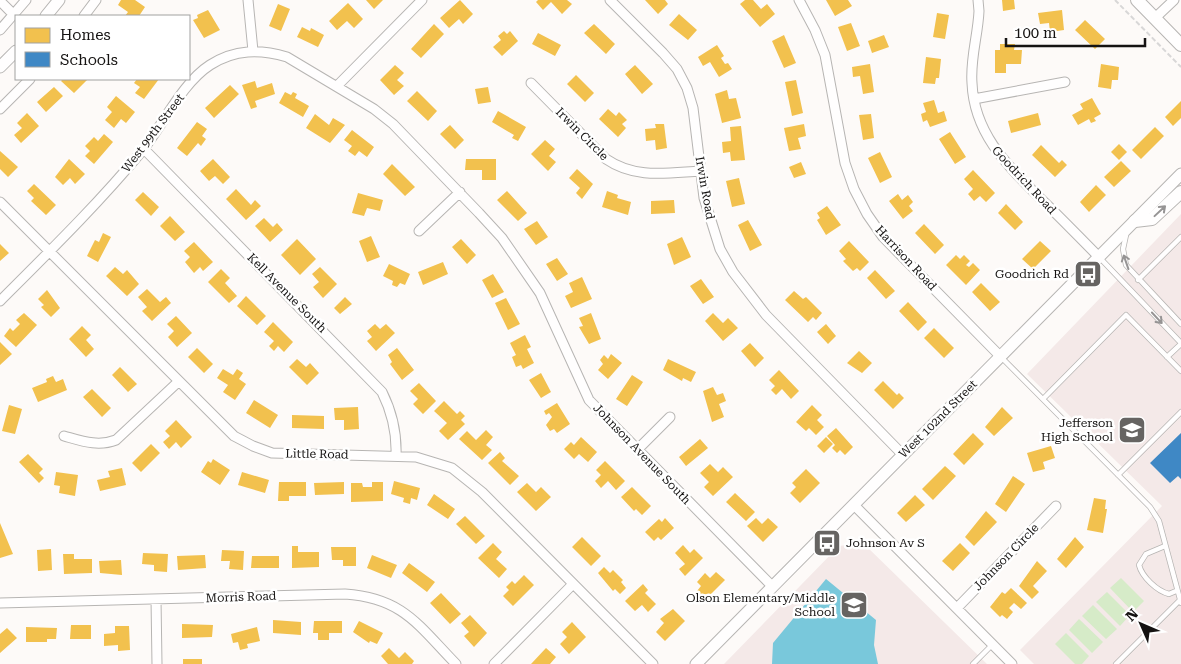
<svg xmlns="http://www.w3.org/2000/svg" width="1181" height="664" font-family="'Roboto Serif',serif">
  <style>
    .education { fill: #f4e9e8 }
    .green { fill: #d6ebc8 }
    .water { fill: #79c8db }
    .homes { fill: #f2c14e }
    .schools { fill: #3f88c5 }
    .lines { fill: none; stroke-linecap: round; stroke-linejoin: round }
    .service-casing { stroke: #b7b5b3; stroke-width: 6 }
    .minor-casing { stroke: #b7b5b3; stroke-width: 11 }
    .tertiary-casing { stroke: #b7b5b3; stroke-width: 13 }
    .secondary-casing { stroke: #b7b5b3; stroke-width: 14 }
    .path { stroke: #d8d7d7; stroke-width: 2; stroke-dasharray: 5 2.5; stroke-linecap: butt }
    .service { stroke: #fffefe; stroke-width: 4.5 }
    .minor { stroke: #fffefe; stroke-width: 9 }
    .tertiary { stroke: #fffefe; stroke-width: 11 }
    .secondary { stroke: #fffefe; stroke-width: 12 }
    .oneway { stroke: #969494 }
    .labels { text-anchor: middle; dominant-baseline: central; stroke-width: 5; stroke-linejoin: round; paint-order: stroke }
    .street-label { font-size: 12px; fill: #151312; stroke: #fff }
    .poi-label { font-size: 12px; fill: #151312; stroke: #fff; text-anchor: end }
  </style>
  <rect width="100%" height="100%" fill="#fdfaf8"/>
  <path class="education" d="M1181,214V664H1034L1020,650L1162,506L1027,374Z
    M863,543L987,664H724L839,546Z"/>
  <path class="green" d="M1121,578L1144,601L1133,612L1110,588Z
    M1107,592L1130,615L1120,626L1096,602Z
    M1093,605L1117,629L1106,639L1082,616Z
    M1079,619L1103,642L1092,653L1069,630Z
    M1066,633L1089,656L1082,664H1075L1055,644Z"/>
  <path class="water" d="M826,579L876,620L874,645L878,664H772L773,643Z"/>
  <path class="homes" d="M121,0H135L145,7L139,16H125L128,12L118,5Z
    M366,0H383L374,9Z
    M460,0L473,14L463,24L459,19L449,28L440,18Z
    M538,0H567L572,4L562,14L551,2L543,10L536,2Z
    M645,0H665L668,4L658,14Z
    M745,0H753L761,9L767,4L775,14L760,27L740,4Z
    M826,0H848L852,6L835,16Z
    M1002,0H1014L1015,9L1003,11Z
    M348,3L363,19L354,28L347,21L337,30L329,21Z
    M278,4L290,9L281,31L269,26Z
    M208,10L220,30L204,38L193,20L198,18L197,15Z
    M1062,10L1064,30L1050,32L1049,23L1040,24L1038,13Z
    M937,13L949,15L945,39L933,37Z
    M679,14L697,30L688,40L669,25Z
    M1085,20L1105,39L1095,49L1075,30Z
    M851,23L860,46L847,51L838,27Z
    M434,24L444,34L421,58L411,49Z
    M594,24L615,44L606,54L584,33Z
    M302,27L310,31L311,28L324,35L318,47L297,37Z
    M504,31L507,34L510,31L518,41L502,56L493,47L501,40L498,36Z
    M538,33L561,45L555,56L532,44Z
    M784,35L796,63L784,68L772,41Z
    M884,35L889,47L872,53L868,41Z
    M1000,44H1015L1014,50H1022L1021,64H1006V73H995V50H1000Z
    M717,45L724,56L721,58L725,64L728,63L732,69L719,77L710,62L703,66L698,57Z
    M926,57L941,59L939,78H936L935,84L923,83Z
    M870,64L874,92L863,94L860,76L853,77L852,67Z
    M1101,64L1119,67L1118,80H1112L1111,89L1098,87Z
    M395,65L404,73L397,80L404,86L394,95L380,80Z
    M635,65L653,84L642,94L625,74Z
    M576,75L594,93L585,102L567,84Z
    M63,79H88L74,93L61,81Z
    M137,79H159L144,99L135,93L140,87L134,83Z
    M796,80L803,113L792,116L785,82Z
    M255,81L257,88L272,83L275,94L255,101L257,107L251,109L242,85Z
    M230,85L239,94L214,118L205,108Z
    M54,87L63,96L46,112L37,102Z
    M488,87L491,102L478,104L475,89Z
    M727,90L729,99L736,98L741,118L722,123L715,94Z
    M417,91L437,111L428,121L407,101Z
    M285,92L291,95L293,92L297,94L295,98L309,106L303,117L279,103Z
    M116,96L135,112L126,123L121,119L114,128L105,120L112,112L107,107Z
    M1092,98L1101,114L1094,118L1096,121L1091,123L1089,119L1078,125L1072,115L1083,109L1080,104Z
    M934,100L938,113L944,111L947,121L930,127L927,120L923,122L921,114L926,112L923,103Z
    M1181,101V118L1173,126L1165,117Z
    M608,109L616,116L619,112L627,120L622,124L626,128L618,137L599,119Z
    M498,111L526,127L518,141L512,138L514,135L492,122Z
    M27,113L39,126L21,143L14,135L22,128L17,123Z
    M1038,113L1041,125L1011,133L1008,121Z
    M315,114L329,125L333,118L345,125L330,143L306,128Z
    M871,114L874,138L863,140L859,115Z
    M197,122L207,129L202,136L206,139L201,146L198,143L187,156L177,148Z
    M655,124H664L667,148L656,150L655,140L646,141L645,129L656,128Z
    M804,124L806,136L798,138L801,149L789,151L784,128Z
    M450,125L464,140L455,149L440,134Z
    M741,126L745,160L731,161L730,152L723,153L722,142L731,141L730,127Z
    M1155,127L1164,136L1141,159L1132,150Z
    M352,130L374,147L367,157L359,151L355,156L348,151L352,146L344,140Z
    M950,132L966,157L955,164L939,139Z
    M104,134L113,142L94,164L85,156L90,151L85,146L94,137L98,141Z
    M545,140L555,149L549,156L556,162L548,171L531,154Z
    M1119,144L1127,152L1119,160L1111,152Z
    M1041,145L1059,163L1062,160L1067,165L1055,177L1032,155Z
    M0,151L18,167L8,177L0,169Z
    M880,152L892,177L880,183L868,158Z
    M69,159L85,174L75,184L70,178L63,185L55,177Z
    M213,159L230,177L223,184L215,176L209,181L200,171Z
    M466,159H496V180H482V170H465Z
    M1121,161L1131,171L1114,187L1104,177Z
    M801,162L806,174L794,178L789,167Z
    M392,164L415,187L405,196L383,174Z
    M577,169L593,184L582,199L576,193L580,188L569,178Z
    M973,170L995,193L986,202L980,196L974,201L968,194L973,189L964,179Z
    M739,178L745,204L732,207L726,181Z
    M34,184L56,205L46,215L31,201L34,198L27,191Z
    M1096,185L1106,195L1089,212L1080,202Z
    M236,189L251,205L255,200L261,206L246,220L226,199Z
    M507,191L527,213L518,221L497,200Z
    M607,191L618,195L617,198L631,202L628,215L602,207Z
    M143,192L159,207L151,216L135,200Z
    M358,193L383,200L380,211L367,208L364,216L352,213Z
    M898,194L902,200L908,195L913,202L909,206L913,211L903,219L889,201Z
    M674,200L675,213L651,214V201Z
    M1006,204L1023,222L1015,230L998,213Z
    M827,206L841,225L826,235L817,220L820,218L817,213Z
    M170,216L185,232L175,241L160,226Z
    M264,218L273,227L277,223L283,230L270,242L255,226Z
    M748,220L762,245L750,251L738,225Z
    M537,221L548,237L536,245L524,229Z
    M924,224L944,245L935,254L915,233Z
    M103,233L111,237L98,262L87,256L95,240L99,242Z
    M371,236L380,257L367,262L359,241Z
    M682,237L691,257L674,265L667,244Z
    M297,239L316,259L300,275L281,255Z
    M461,239L476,255L467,264L452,247Z
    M849,241L869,262L860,271L857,268L853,271L843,261L846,259L839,251Z
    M1040,241L1051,251L1033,269L1022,259Z
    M194,242L213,262L203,271L200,267L194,273L185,262L190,257L184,251Z
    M0,244L9,253L0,261Z
    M956,255L960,259L964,255L970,261L966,265L969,267L973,263L980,270L966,285L946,265Z
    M557,258L568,274L557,281L546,264Z
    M443,262L448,274L423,285L418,272Z
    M389,264L410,274L405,285L400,283L397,287L392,285L393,281L383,276Z
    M115,267L123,274L127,270L139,284L127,296L106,276Z
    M320,267L337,284L323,298L313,287L319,282L312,274Z
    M221,269L230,278L225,283L237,296L229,303L208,282Z
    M875,270L895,291L886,299L867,278Z
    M493,274L504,292L492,298L482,280Z
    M582,277L592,299L571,308L565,296L573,292L569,283Z
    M701,279L714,297L703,304L690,286Z
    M981,283L1000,302L990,311L972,292Z
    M147,289L160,302L166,297L171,303L152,321L142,311L147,307L138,297Z
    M47,290L60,308L51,317L41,307L44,305L38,299Z
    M794,291L803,299L806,297L822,313L816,320L813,317L808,322L785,300Z
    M246,296L266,316L257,325L237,306Z
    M345,297L352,304L340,314L334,308Z
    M506,298L520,324L508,330L495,303Z
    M908,302L927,322L918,331L899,311Z
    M24,313L37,325L16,347L4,336L10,328L13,331L20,324L16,320Z
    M591,313L601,339L589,344L579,327L583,326L579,318Z
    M713,313L723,323L728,318L738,328L723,341L705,321Z
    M176,316L192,333L177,347L168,337L174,331L167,324Z
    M273,322L293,342L284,352L278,346L274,351L269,346L274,341L264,332Z
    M375,324L380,329L386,324L395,333L376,351L367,341L372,337L367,331Z
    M826,324L836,336L828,344L817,332Z
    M82,326L91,335L86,340L94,349L86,357L69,339Z
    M934,328L954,348L944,358L924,338Z
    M525,335L531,347L527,349L534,363L523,369L521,365L516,367L512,357L516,355L510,343Z
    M0,342L12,354L0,365Z
    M750,343L764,358L755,367L741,351Z
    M197,348L213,364L204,373L188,357Z
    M397,348L414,370L402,380L390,364L392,362L388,355Z
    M859,351L872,363L862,373L847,363Z
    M611,354L622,363L608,379L598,370L603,364L600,360L604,355L608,359Z
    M297,359L306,367L310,363L319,373L307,385L289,367Z
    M668,359L696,372L691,382L683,378L682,381L663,370Z
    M120,367L137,384L128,392L112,375Z
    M223,369L233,375L237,369L243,373L239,379L246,384L235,400L223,392L228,385L217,378Z
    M779,370L799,391L791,399L782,389L776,395L771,390L775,386L769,380Z
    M541,373L551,392L541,398L529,380Z
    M632,375L643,382L627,406L616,399Z
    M53,376L56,382L63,379L67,390L38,402L32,388L47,382L46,379Z
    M883,381L897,395L899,393L904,398L893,409L874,390Z
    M419,383L436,401L423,414L413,404L418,399L410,391Z
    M713,387L717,395L723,393L726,401L719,404L724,417L712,422L703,391Z
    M92,389L111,408L102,417L83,397Z
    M254,400L278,415L270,428L246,413Z
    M444,401L457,414L460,411L465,416L461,420L465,424L448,440L439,431L447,423L434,411Z
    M557,403L570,424L557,433L554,429L550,431L546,425L552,417L549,413L546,415L544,411Z
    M9,405L22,409L15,434L2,431Z
    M812,405L822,415L817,420L824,427L816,435L809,428L806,431L796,422Z
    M358,407L359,429L344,430V420H335L334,408Z
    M1002,407L1013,418L994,436L985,427Z
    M292,415L324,416V429L292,428Z
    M176,420L192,437L181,448L176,442L169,449L163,442L170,436L165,431Z
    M836,428L853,447L845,455L840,450L837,453L832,448L835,445L827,436Z
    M486,430L493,437L486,445L492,450L482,460L459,439L467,431L476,440Z
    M973,433L984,444L964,465L953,454Z
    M581,437L597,452L588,462L579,454L574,459L564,449L571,442L574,445Z
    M826,437L833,444L824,453L817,446Z
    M700,439L708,448L686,466L679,457Z
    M151,444L160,453L141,472L132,463Z
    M1051,446L1055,458L1043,462L1045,469L1033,472L1027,453Z
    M500,452L505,458L502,461L519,476L510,485L488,463Z
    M28,454L43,469L39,473L44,478L39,483L19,462Z
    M213,459L230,470L220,485L201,472L208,461L211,463Z
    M605,461L625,481L616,490L608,481L601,488L595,481L601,475L596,470Z
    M710,464L718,472L723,467L733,477L713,496L704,487L709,482L700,473Z
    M945,466L956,476L933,500L922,489Z
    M122,468L126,485L100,491L97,480L110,477L108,471Z
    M806,469L820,483L800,503L790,493L796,487L792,483Z
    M56,472L78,475L75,496L59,493L60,486L54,485Z
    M242,472L269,480L265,493L238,485Z
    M1013,476L1025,484L1006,512L995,504Z
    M394,481L420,488L417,500L411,498L410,504L403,502L404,498L391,494Z
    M279,482H306V496H289V501H278Z
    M344,482V494L315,495L314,483Z
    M372,482H383V501L351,502V483H362L363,487H372Z
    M527,483L536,492L541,487L551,497L536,511L517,492Z
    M632,487L651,506L642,515L636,509L634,511L621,497Z
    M735,493L755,512L746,521L726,502Z
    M434,494L455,509L448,519L427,505Z
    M915,495L925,505L906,522L897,513Z
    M1094,498L1106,500L1105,509H1107L1103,533L1087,530Z
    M986,511L997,522L974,546L965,537Z
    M465,516L485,536L476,544L456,524Z
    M665,518L674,528L661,540L658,537L654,541L645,532L659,519L662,522Z
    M756,518L762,524L768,518L778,527L763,542L747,526Z
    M0,523L13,554L0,558Z
    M582,537L601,556L591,566L572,547Z
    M1075,537L1084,547L1066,568L1057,559Z
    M493,543L502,552L496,559L507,569L499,578L478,558Z
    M960,543L970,553L953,571L942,561Z
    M683,545L690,553L694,549L703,558L685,576L679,569L685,564L675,553Z
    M292,546H298V552H319V567L292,568Z
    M331,547H356V566H343V560H332Z
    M51,549L52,570L38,571L37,550Z
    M222,550L244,551L243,570L229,569L230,561H221Z
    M143,553L168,554L167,572L154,571V565L142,564Z
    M63,554H74V559H92V573L64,574Z
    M205,555L206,568L178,570L177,556Z
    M372,555L397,565L391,578L367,568Z
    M252,556H279V568H251Z
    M121,560L122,575L100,573L99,561Z
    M1037,561L1047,571L1033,586L1039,592L1032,599L1019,586Z
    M409,563L435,582L427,592L402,573Z
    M604,567L610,573L613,570L623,580L621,582L626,588L620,594L615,589L613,591L598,573Z
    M716,572L725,580L706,599L697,591L701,586L697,582L705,573L710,578Z
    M524,575L534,585L513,606L503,596L509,590L506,587L512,581L515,584Z
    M643,584L648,590L645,593L656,604L648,612L642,605L635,611L625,601Z
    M1011,588L1027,603L1021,609L1014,603L1009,608L1013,612L1007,619L1002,615L1000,617L990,607L1002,592L1005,594Z
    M441,593L461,614L450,624L430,603Z
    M673,609L685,621L665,641L656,632L664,623L660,619Z
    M470,615L487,633L474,647L464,636L469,632L461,623Z
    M273,620L301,622V635L273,633Z
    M314,621H342V633H329V640H318V633H313Z
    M359,621L383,633L377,644L370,641L369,643L353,632Z
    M572,622L586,637L569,654L560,644L567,637L562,632Z
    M182,624L213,625L212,637L182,638Z
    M71,625H91V639H70Z
    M115,626H129L130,650L118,651V645L104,646V634L115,633Z
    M26,627L57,628L56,639H47V642H26Z
    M257,627L260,641L247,644L248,648L240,650L238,642L233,643L231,634Z
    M7,628L17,638L0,653V634Z
    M389,648L399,658L405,652L414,661L412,664H388L381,656Z
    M546,648L556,657L550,664H531Z
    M183,659H202V664H183Z"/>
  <path class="schools" d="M1181,433V479L1178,476L1170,483L1150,463Z"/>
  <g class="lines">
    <g class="service-casing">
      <path id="service" d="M1126,235L1123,249L1126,265L1181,324
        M1100,258L1181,343
        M1138,280L1181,237
        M1001,357L1150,507L1159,521L1181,603
        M1167,357L1181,344
        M1043,399L1126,315L1181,371
        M1118,475L1181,412
        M1165,546L1146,554L1139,565C1142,577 1157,591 1169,594L1176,591
        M973,664L992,645
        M1116,664L1179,601"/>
    </g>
    <g class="minor-casing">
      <path id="minor" d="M248,0L253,51
        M610,0L663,53L677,69L687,88L693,108L704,198L720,249L733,272L766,315L903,455
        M799,0L815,30L825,55L845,163L854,189L867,214L883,237L1000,356
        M978,0L979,11C978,35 970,59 972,83C974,133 1006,164 1040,198C1060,217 1079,237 1099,257
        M0,1L14,15
        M84,16L96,0
        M1155,18L1174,0
        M0,30L26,0
        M531,83L606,159C635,179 666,173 700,171
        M337,86L422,0
        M974,99L1065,82
        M0,109L30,79
        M144,149L382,392C392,412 397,432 396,456
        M0,202L234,436L253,446L272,453L416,457L452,468L482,492L653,664
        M419,231L460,192
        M0,301C49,252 98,204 142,151C163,125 182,83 210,65C235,49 260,49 287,57L374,109L393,124L479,213L502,238L540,293L589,400L773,587
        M64,436C82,441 98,447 116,440L178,382
        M637,450L670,417
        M854,505L1012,664
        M156,599L157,664
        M0,603L345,594C403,598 418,625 456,664
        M957,608L1056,506
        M494,664L573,584"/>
    </g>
    <g class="tertiary-casing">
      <path id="tertiary" d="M46,16L59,0
        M0,67L16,51
        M696,664L1181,174"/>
    </g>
    <g class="secondary-casing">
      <path id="secondary" d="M1137,0L1181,45
        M1135,221L1152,219L1181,192"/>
    </g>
    <path class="path" d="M1115,0L1181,67"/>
    <use href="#service" class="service"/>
    <use href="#minor" class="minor"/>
    <use href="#tertiary" class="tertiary"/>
    <use href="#secondary" class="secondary"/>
  </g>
  <defs><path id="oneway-shaft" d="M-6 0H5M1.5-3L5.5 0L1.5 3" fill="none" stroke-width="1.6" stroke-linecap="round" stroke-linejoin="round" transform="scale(1.25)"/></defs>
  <g class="oneway">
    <use href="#oneway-shaft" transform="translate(1160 211) rotate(-43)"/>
    <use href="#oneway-shaft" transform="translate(1126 262) rotate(-109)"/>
    <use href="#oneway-shaft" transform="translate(1157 318) rotate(47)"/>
  </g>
  <defs>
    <g id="bus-square" transform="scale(1.4375)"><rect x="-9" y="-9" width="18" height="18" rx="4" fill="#666462" stroke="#fff"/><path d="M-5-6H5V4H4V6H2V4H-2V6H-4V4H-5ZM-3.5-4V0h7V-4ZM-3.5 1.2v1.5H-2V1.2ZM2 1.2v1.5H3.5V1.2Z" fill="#fff"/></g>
    <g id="school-square" transform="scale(1.4375)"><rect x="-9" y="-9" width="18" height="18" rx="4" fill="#666462" stroke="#fff"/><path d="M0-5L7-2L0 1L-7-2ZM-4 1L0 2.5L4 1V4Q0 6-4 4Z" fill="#fff"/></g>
  </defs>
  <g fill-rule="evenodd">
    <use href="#bus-square" x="1088" y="274"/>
    <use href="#school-square" x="1132" y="430"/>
    <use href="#bus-square" x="827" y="543"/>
    <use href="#school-square" x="854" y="605"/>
  </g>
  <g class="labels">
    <g class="street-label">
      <text transform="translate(153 133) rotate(-53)">West 99th Street</text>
      <text transform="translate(582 134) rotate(45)">Irwin Circle</text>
      <text transform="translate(1024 180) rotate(47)">Goodrich Road</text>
      <text transform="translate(705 188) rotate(80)">Irwin Road</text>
      <text transform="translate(906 258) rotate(47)">Harrison Road</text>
      <text transform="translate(287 293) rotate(45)">Kell Avenue South</text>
      <text transform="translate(938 419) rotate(-45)">West 102nd Street</text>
      <text transform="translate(317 454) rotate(1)">Little Road</text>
      <text transform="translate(642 454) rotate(46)">Johnson Avenue South</text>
      <text transform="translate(1006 557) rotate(-46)">Johnson Circle</text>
      <text transform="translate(241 597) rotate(-2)">Morris Road</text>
    </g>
    <g class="poi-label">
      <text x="1069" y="274">Goodrich Rd</text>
      <text x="1113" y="423">Jefferson<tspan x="1113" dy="14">High School</tspan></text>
      <text x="846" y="543" text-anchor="start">Johnson Av S</text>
      <text x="835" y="598">Olson Elementary/Middle<tspan x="835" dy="14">School</tspan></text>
    </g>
  </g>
  <rect x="15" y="15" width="175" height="65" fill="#ffffff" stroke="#a1a1a0"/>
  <rect x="25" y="28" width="25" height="15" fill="#f2c14e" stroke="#a1a1a0"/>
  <text x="60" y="40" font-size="15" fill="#151312">Homes</text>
  <rect x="25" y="52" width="25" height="15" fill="#3f88c5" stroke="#a1a1a0"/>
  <text x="60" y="65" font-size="15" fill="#151312">Schools</text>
  <g transform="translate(1141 624) rotate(315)" stroke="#ffffff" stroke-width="4" paint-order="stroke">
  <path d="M0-4L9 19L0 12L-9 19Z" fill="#151312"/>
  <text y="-8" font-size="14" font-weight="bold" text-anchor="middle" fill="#151312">N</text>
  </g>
  <path d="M1006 38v8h139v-8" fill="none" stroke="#151312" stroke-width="2.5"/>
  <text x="1014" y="38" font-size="15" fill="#151312" stroke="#ffffff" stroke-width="4" paint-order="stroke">100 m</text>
</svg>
